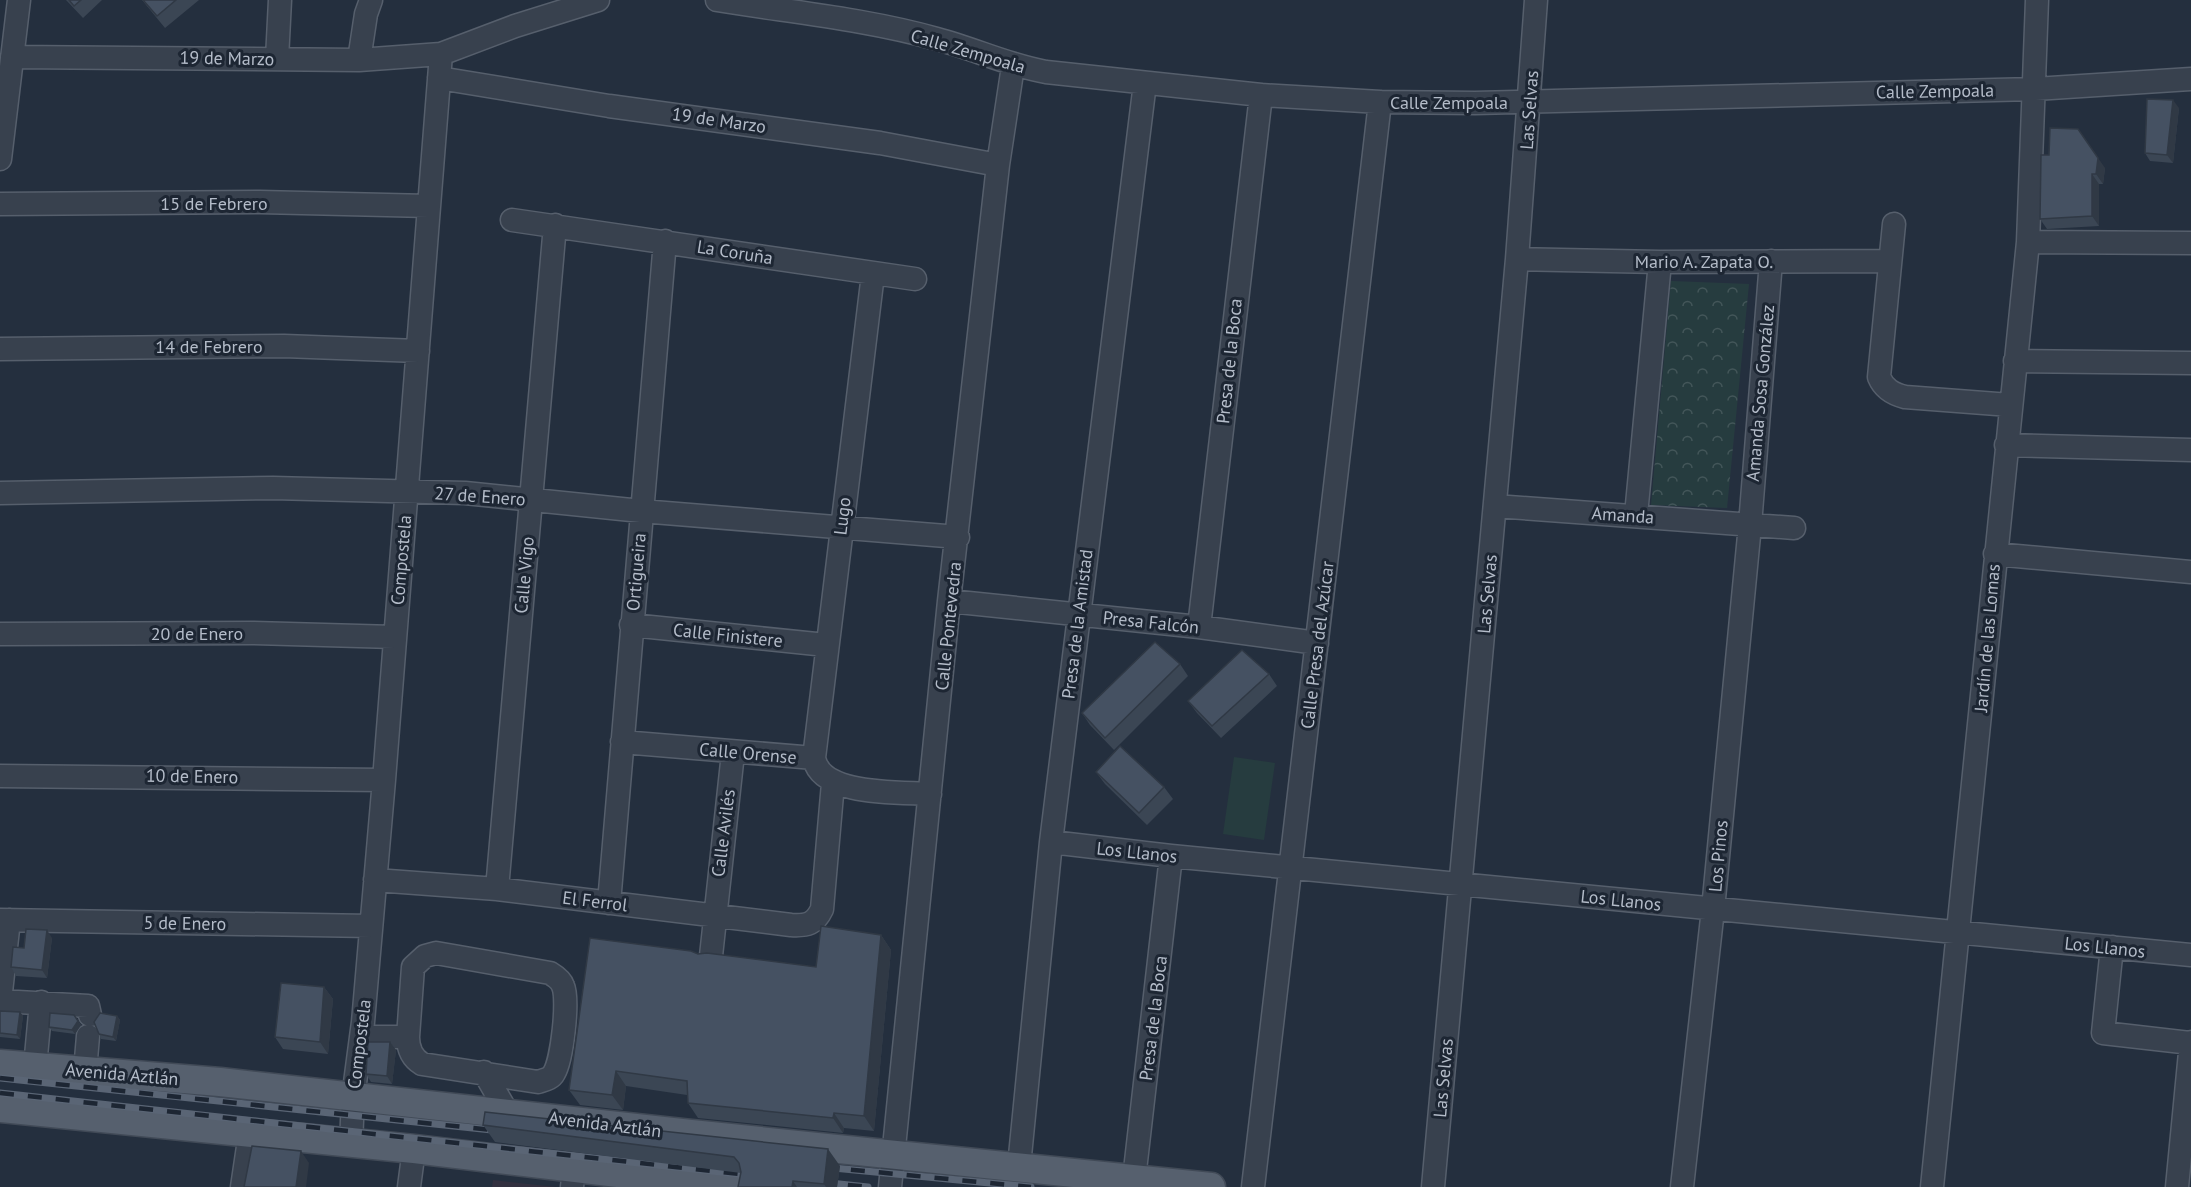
<svg xmlns="http://www.w3.org/2000/svg" width="2191" height="1187" font-family="'PT Sans',sans-serif">
  <style>
    .medical { fill: #32303f }
    .forest { fill: url(#forest-crowns) }
    .pitch { fill: #263c3f }
    .lines { fill: none; stroke-linecap: round; stroke-linejoin: round }
    .minor-casing { stroke: #565f6c; stroke-width: 25 }
    .major-casing { stroke: #414a57; stroke-width: 31 }
    .minor { stroke: #38414e; stroke-width: 22 }
    .major { stroke: #56606e; stroke-width: 28 }
    .rail-casing { stroke: #5a6575; stroke-width: 7 }
    .rail { stroke: #1d2633; stroke-width: 4.5; stroke-dasharray: 14; stroke-linecap: butt }
    .wall { fill: #3b4654 }
    .shaded-wall { fill: #303945 }
    .building { fill: #455162; stroke: #303945; stroke-width: 1.5 }
    .labels { text-anchor: middle; dominant-baseline: central; stroke-width: 6; stroke-linejoin: round; paint-order: stroke }
    .street-label { font-size: 18px; fill: #b4bcc9; stroke: #1d2633 }
  </style>
  <defs>
    <pattern id="forest-crowns" width="20" height="18" patternUnits="userSpaceOnUse" patternTransform="scale(1.5)"><rect width="20" height="18" fill="#263c3f"/><path d="M2 6a3 3 0 1 1 6 0M12 15a3 3 0 1 1 6 0" fill="none" stroke="#435659"/></pattern>
  </defs>
  <rect width="100%" height="100%" fill="#242f3e"/>
  <path class="medical" d="M493,1180L510,1182L556,1187H492Z"/>
  <path class="forest" d="M1671,281L1749,284L1727,508L1651,505Z"/>
  <path class="pitch" d="M1234,757L1275,763L1264,840L1223,834Z"/>
  <g class="lines">
    <g class="minor-casing">
      <path id="minor" d="M717,0C790,12 866,19 937,39C975,49 1007,65 1046,72L1261,95L1380,102L1475,103L2035,89L2191,79
        M12,57L359,60L441,54L515,26L598,0
        M277,59L280,0
        M359,60L366,14L371,0
        M439,78L609,106L880,143L998,165
        M0,159L19,0
        M0,204L260,202L429,206
        M512,220L915,279
        M1894,224L1879,377C1884,389 1893,394 1905,397L2010,405
        M2028,242L2191,243
        M1517,259L1660,262L1890,261
        M873,274L814,758C820,796 899,792 930,794
        M0,349L284,346L418,351
        M2015,361L2191,363
        M2006,445L2191,450
        M0,493L273,488L465,493L641,511L958,537
        M1495,506L1794,528
        M1636,515L1660,262
        M1995,554L2191,572
        M949,601L1199,627L1317,643
        M631,625L826,645
        M1199,627L1261,95
        M0,634L252,633L394,637
        M622,742L814,758
        M0,776L384,780
        M1051,842L1171,856L2191,955
        M375,880L497,889L791,925C807,926 815,924 822,909L833,783
        M497,889L555,225
        M609,903L665,241
        M0,920L371,926
        M2112,947L2103,1033L2191,1043
        M436,953L550,973C555,976 561,980 563,986C569,1000 562,1060 554,1073C551,1079 544,1080 538,1082L422,1064C412,1058 408,1049 408,1037L413,967L425,956Z
        M711,956L733,753
        M0,1001L88,1006L90,1015
        M0,1001L9,920
        M361,1037H408
        M35,1067L41,1002
        M85,1071L88,1036
        M484,1072L507,1112
        M351,1144L353,1098L363,1022L384,780L441,54
        M1019,1166L1051,842L1145,83
        M1134,1179L1171,856
        M242,1187L250,1133
        M409,1187L414,1149
        M572,1187L574,1169
        M890,1187L949,601L998,165L1013,66
        M1253,1187L1380,102
        M1433,1187L1517,259L1536,0
        M1682,1187L1713,909L1750,525L1771,261
        M1932,1187L2028,242L2037,0
        M2177,1187L2191,1042"/>
    </g>
    <g class="major-casing">
      <path id="major" d="M0,1064L220,1082L691,1134L1211,1187
        M0,1108L414,1149L736,1187"/>
    </g>
    <use href="#minor" class="minor"/>
    <use href="#major" class="major"/>
    <g class="rail-casing">
      <path id="rail" d="M0,1078L501,1131
        M0,1093L758,1176
        M823,1167L1031,1187
        M820,1182L868,1187"/>
    </g>
    <use href="#rail" class="rail"/>
  </g>
  <path class="wall" d="M66,0H102L83,18Z
    M142,0H199L165,28Z
    M2179,108L2173,163L2150,161L2145,153Z
    M2049,155L2105,168L2103,184H2099V226L2047,229L2040,219Z
    M1180,664L1188,676L1114,750L1090,725L1082,713Z
    M1269,674L1277,686L1221,738L1197,713L1188,701Z
    M1096,772L1164,787L1173,799L1147,825L1105,784Z
    M881,935L891,950L874,1131L844,1128L843,1133L698,1118L688,1103L687,1095L626,1086L623,1110L580,1105L569,1090Z
    M52,938L47,978L16,976L11,967L24,948Z
    M324,987L333,999L328,1054L283,1049L275,1037Z
    M0,1011L20,1012L23,1016L20,1039L0,1037Z
    M74,1015L81,1025L75,1034L52,1031L49,1027Z
    M117,1016L120,1020L116,1041L101,1039L99,1034Z
    M390,1042L396,1050L392,1084L371,1082L366,1074Z
    M483,1125L840,1166L837,1187H738L741,1173L495,1142Z"/>
  <path class="shaded-wall" d="M2173,100L2179,108L2173,163L2167,155Z
    M2078,129L2105,168L2103,184L2096,174Z
    M2092,174L2099,184V226L2092,216Z
    M47,930L52,938L47,978L42,970Z
    M881,935L891,950L874,1131L864,1116Z
    M324,987L333,999L328,1054L320,1042Z
    M20,1012L23,1016L20,1039L17,1035Z
    M117,1016L120,1020L116,1041L113,1037Z
    M78,1021L81,1025L75,1034L72,1030Z
    M390,1042L396,1050L392,1084L387,1076Z
    M616,1071L626,1086L623,1110L612,1095Z
    M834,1113L844,1128L843,1133L833,1118Z
    M828,1149L840,1166L837,1187H826L824,1184Z
    M301,1151L309,1163L306,1187H296Z
    M793,1181L797,1187H792Z"/>
  <path class="building" d="M69,0H81L74,6Z
    M143,0H176L157,16Z
    M2147,99L2173,100L2167,155L2145,153Z
    M2050,128L2078,129L2098,158L2096,174H2092V216L2040,219L2041,155H2049Z
    M1155,642L1180,664L1105,738L1082,713Z
    M1242,650L1269,674L1212,726L1188,701Z
    M1120,746L1164,787L1139,813L1096,772Z
    M821,926L881,935L864,1116L834,1113L833,1118L688,1103L687,1081L616,1071L612,1095L569,1090L590,938L691,951L698,954L707,953L816,967Z
    M26,929L47,930L42,970L11,967L13,947L24,948Z
    M281,983L324,987L320,1042L275,1037Z
    M0,1011L20,1012L17,1035L0,1033Z
    M50,1013L74,1015L78,1021L72,1030L49,1027Z
    M100,1013L117,1016L113,1037L99,1034L94,1022Z
    M368,1042H390L387,1076L366,1074Z
    M485,1112L828,1149L824,1184L793,1181L792,1187H738L741,1172L739,1163L734,1157L483,1125Z
    M252,1146L301,1151L296,1187H244Z"/>
  <g class="labels">
    <g class="street-label">
      <text transform="translate(968 51) rotate(16)">Calle Zempoala</text>
      <text transform="translate(227 58) rotate(1)">19 de Marzo</text>
      <text transform="translate(1935 91) rotate(-1)">Calle Zempoala</text>
      <text x="1449" y="102">Calle Zempoala</text>
      <text transform="translate(1529 110) rotate(-86)">Las Selvas</text>
      <text transform="translate(719 120) rotate(8)">19 de Marzo</text>
      <text x="214" y="203">15 de Febrero</text>
      <text transform="translate(735 252) rotate(9)">La Coruña</text>
      <text x="1704" y="261">Mario A. Zapata O.</text>
      <text x="209" y="346">14 de Febrero</text>
      <text transform="translate(1229 361) rotate(-84)">Presa de la Boca</text>
      <text transform="translate(1760 393) rotate(-85)">Amanda Sosa González</text>
      <text transform="translate(480 496) rotate(4)">27 de Enero</text>
      <text transform="translate(1623 515) rotate(4)">Amanda</text>
      <text transform="translate(842 516) rotate(-83)">Lugo</text>
      <text transform="translate(401 560) rotate(-85)">Compostela</text>
      <text transform="translate(636 572) rotate(-85)">Ortigueira</text>
      <text transform="translate(524 575) rotate(-85)">Calle Vigo</text>
      <text transform="translate(1487 594) rotate(-85)">Las Selvas</text>
      <text transform="translate(1151 622) rotate(6)">Presa Falcón</text>
      <text transform="translate(1077 624) rotate(-83)">Presa de la Amistad</text>
      <text transform="translate(948 626) rotate(-84)">Calle Pontevedra</text>
      <text x="197" y="633">20 de Enero</text>
      <text transform="translate(728 635) rotate(6)">Calle Finistere</text>
      <text transform="translate(1987 638) rotate(-85)">Jardín de las Lomas</text>
      <text transform="translate(1317 645) rotate(-83)">Calle Presa del Azúcar</text>
      <text transform="translate(748 753) rotate(5)">Calle Orense</text>
      <text transform="translate(192 776) rotate(1)">10 de Enero</text>
      <text transform="translate(723 833) rotate(-83)">Calle Avilés</text>
      <text transform="translate(1137 852) rotate(6)">Los Llanos</text>
      <text transform="translate(1718 856) rotate(-85)">Los Pinos</text>
      <text transform="translate(1621 900) rotate(6)">Los Llanos</text>
      <text transform="translate(595 901) rotate(7)">El Ferrol</text>
      <text transform="translate(185 923) rotate(1)">5 de Enero</text>
      <text transform="translate(2105 947) rotate(6)">Los Llanos</text>
      <text transform="translate(1153 1018) rotate(-83)">Presa de la Boca</text>
      <text transform="translate(359 1044) rotate(-83)">Compostela</text>
      <text transform="translate(122 1074) rotate(5)">Avenida Aztlán</text>
      <text transform="translate(1443 1078) rotate(-85)">Las Selvas</text>
      <text transform="translate(605 1124) rotate(7)">Avenida Aztlán</text>
    </g>
  </g>
</svg>
